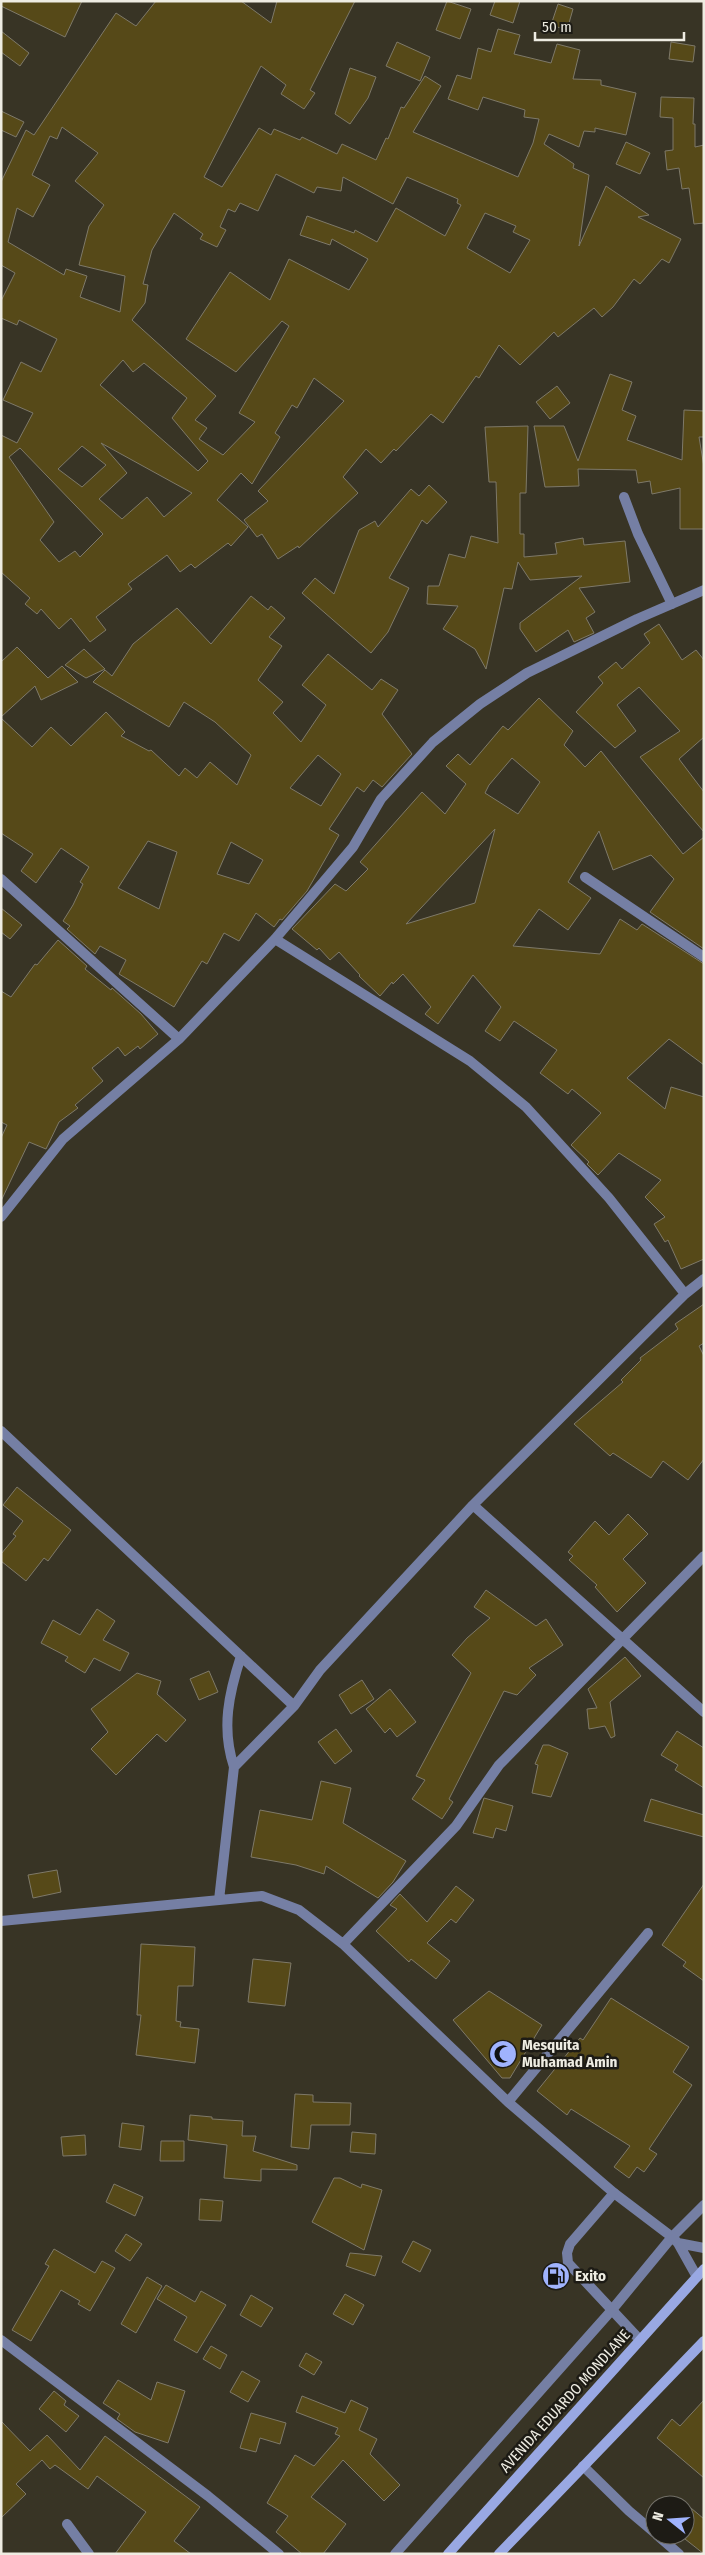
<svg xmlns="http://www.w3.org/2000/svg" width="705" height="2555" font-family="'Fira Sans Condensed',sans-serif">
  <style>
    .building { fill: #564918; stroke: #7e7969; fill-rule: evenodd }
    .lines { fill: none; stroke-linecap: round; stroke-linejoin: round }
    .service { stroke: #757fa4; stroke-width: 10 }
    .minor { stroke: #757fa4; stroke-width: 10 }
    .secondary { stroke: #99a8e3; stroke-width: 10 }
    .labels { text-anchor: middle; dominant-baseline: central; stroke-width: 5; stroke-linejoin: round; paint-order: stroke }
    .poi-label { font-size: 15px; font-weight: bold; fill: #eeece2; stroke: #1d1b15; text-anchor: start }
    .street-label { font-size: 15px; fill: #eeece2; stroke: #1d1b15 }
  </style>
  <rect width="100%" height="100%" fill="#383425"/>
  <path class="building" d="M1,1H82L65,37L1,6Z
    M156,1H241L271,23L277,1H355L310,90L315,93L304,109L281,94L286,85L261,66L204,177L222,187L259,128L271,135L274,129L300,140L302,137L337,154L342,144L376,160L386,138L388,139L401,107L404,108L425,76L441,86L413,132L518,177L533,143L539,119L524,117L525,110L483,97L478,110L448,99L457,75L471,79L478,48L491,52L498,29L520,35L514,54L551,63L557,44L580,50L573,79L601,80V85L636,93L626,135L595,128V132L584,131L579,147L549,134L544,144L574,164L573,168L589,175L579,246L606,186L649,215L638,217L681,239L669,263L662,259L640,284L634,279L613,307L602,317L594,308L558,337L554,332L520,365L499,345L479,378L476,376L443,423L431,414L396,451L394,449L381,463L366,449L343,477L358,493L299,548L298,546L278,559L262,534L257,537L244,520L268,501L258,491L344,401L314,378L297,408L292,405L275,433L280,437L252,484L241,473L217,500L248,527L231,546L228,543L195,568L191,564L180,572L167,555L128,584L132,589L96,617L106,630L90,642L71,618L59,629L41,609L37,614L25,604L30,598L1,572V435L17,443L33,413L3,400L21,362L41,372L57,339L19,320L17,325L1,318V301L15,273L1,265V182L26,130L34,135L116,13L136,26ZM62,127L98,153L75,181L104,205L89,226L79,265L125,276L120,312L80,297L87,276L66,269L64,275L8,242L17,208L33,217L50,185L32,175L50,136L57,139ZM276,174L314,193L317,187L341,191L343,177L393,204L407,177L458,199L457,203L461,205L445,236L396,208L377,242L355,230L354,233L307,216L300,235L330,245L332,239L368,259L349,290L289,259L270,300L230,272L186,339L236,372L282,321L289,326L239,413L255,422L223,455L199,439L207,428L195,420L216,396L132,320L145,303L148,285L143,284L152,250L174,213L203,234L200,239L217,247L226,230L220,227L228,209L235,212L240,203L258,211ZM485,213L516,226L513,232L530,240L510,273L467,248ZM123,360L133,372L144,363L187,398L172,418L208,461L198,471L100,385ZM101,443L192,493L164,517L147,497L122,519L99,499L127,473ZM82,446L106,465L82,487L58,469ZM20,448L103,534L80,557L75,551L59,562L40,540L54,522L9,457Z
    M447,1L471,9L460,39L436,30Z
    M495,1H520L513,23L490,15Z
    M558,4L573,9L567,30L551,25Z
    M1,31L29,53L20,66L1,52Z
    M397,42L430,57L420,81L386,66Z
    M671,42L695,46L693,62L669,59Z
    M350,68L376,77L368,98L350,124L335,114Z
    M661,97L694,98L693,124H695V147L704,145V223L694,224L689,188L682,189L679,168L667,170L665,151L673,150V118L660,117Z
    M1,111L24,122L16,137L1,130Z
    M626,142L650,153L640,174L616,164Z
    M610,374L632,382L622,410L636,416L627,440L682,460L684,410L704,411V437H699L704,467V529H680V488L652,494L650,481L638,483L636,470L578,469L579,486L545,487L534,426H564L578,461Z
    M557,386L570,403L550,419L536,402Z
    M528,426L526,493H520V534H524V557L557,554L555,543L583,538L584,545L625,541L630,582L579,588L595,612L586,618L594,633L574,642L568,630L536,652L520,629V623L582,576L530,580L518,562L512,589L504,588L486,669L475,649L443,629L458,606L427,604L428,586H439L449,554L465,558L471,536L498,543L496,482H489L485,427Z
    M429,485L447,502L427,524L422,520L389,578L409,588L388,632L371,653L302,593L315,578L334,594L359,530L375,521L378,527L411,489L419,496Z
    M251,596L268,610L271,606L285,618L269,637L282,646L258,680L283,702L273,713L301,742L326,705L302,685L328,654L372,690L381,679L398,690L382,714L412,754L382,787L373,780L364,792L357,787L329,829L339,835L307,891L282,920L280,919L274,927L256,913L239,941L224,933L207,964L202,961L174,1007L119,974L126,960L100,946L95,954L67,929L70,926L63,921L73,905L83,884L80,882L89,867L61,848L36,883L21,871L33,854L1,833V718L32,747L51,727L71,746L106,712L125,732L121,736L149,751L151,750L179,776L185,768L197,778L210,762L237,785L251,755L215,722L184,702L169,727L93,682L105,670L112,676L133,644L177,608L211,644ZM318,755L341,774L321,806L290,788ZM148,841L177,852L159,909L118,888ZM231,842L263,860L249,884L217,874Z
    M659,624L682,660L696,650L704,660V737L679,759L704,792V832L640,757L680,731L639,687L617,705L636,731L615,748L576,712L603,683L598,677L616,662L622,669L650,643L644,634Z
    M17,647L48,678L62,666L78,682L41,700L35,686L1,717V662Z
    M84,649L105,669L86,678L65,665Z
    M539,698L573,731L564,745L585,767L601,751L683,854L704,837V949L650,912L674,879L651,855L613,870L599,831L568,882L591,898L568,930L539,909L513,946L600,954L620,919L637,930L642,924L704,964V1065L669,1039L627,1078L665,1109L671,1087L704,1097V1259L681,1269L668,1240L665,1242L654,1224L665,1217L645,1197L661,1180L619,1153L598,1175L587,1164L589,1162L571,1145L601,1113L572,1089L568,1094L540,1073L557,1050L514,1021L500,1041L485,1031L501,1007L473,975L438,1024L425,1014L431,1007L403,974L393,984L392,982L380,996L359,976L360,975L339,952L330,960L319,948L317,950L292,929L335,884L346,891L368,869L360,862L422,792L445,814L466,784L446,766L458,754L470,765L503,726L508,730ZM512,758L540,782L518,814L485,793L489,785ZM495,829L475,903L406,924Z
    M1,908L22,925L10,939L1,932Z
    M58,940L87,966L85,969L111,990L112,988L141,1014L158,1034L140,1049L138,1046L125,1056L118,1047L92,1068L103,1081L75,1105L78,1108L59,1122L46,1149L29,1142L1,1201V1138L7,1125L1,1122V991L11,997L35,964L37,965Z
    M704,1304V1343L699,1346L704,1356V1459L688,1480L663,1461L651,1478L613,1453L610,1456L574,1424L623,1382L621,1380L641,1360L640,1358L678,1329L675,1324Z
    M17,1487L71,1530L48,1561L44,1558L26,1581L1,1561V1554L16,1536L13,1534L23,1521L3,1505Z
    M628,1514L648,1534L623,1559L646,1583L617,1612L595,1587L597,1585L569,1560L573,1556L568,1552L595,1521L609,1535Z
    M486,1590L536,1626L546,1619L563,1645L529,1668L536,1675L517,1695L504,1691L449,1799L453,1802L442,1819L412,1799L425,1780L416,1776L471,1673L452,1655L467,1638L490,1618L474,1607Z
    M97,1609L115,1621L103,1640L129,1653L120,1671L94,1658L85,1673L65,1661L68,1657L41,1643L53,1620L80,1635Z
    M625,1657L641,1676L610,1702L615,1736L611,1738L605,1726L589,1729L587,1709L597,1708L588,1689Z
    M209,1671L218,1692L199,1700L190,1679Z
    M137,1673L161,1681L157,1694L186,1720L166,1742L157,1734L116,1775L91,1749L108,1732L91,1709Z
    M362,1680L374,1699L351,1714L339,1695Z
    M390,1689L416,1722L397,1737L390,1728L385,1733L366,1709Z
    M336,1729L352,1751L335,1764L318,1742Z
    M677,1731L704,1748V1788L675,1770L678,1765L661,1755Z
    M543,1745H549L568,1753L551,1797L532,1793L538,1765L535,1764Z
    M321,1781L351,1788L343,1823L406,1861L393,1882L378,1898L326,1866L324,1874L296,1865L251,1857L260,1810L312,1820Z
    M484,1798L513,1806L506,1831L496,1828L493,1838L473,1833Z
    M651,1799L704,1815V1837L644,1821Z
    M57,1870L61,1892L33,1898L28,1875Z
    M704,1884V1981L683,1966L686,1962L662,1945Z
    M456,1886L474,1900L456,1923L451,1919L427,1943L450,1961L436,1979L411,1959L409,1962L376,1931L397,1909L390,1905L400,1894L427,1922Z
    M141,1944L195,1947L193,1986H178L176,2021L181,2022L180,2027L199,2029L195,2063L136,2055L141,2015H137Z
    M253,1959L291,1963L285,2006L248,2002Z
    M489,1991L542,2025L510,2078H502L453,2020Z
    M611,1998L689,2047L673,2072L692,2085L649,2149L657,2154L644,2172L637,2167L629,2178L614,2167L630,2146L571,2109L567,2115L537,2091L580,2038L583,2040Z
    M295,2094L313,2095V2102L351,2103L350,2125H311L309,2149L291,2147Z
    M190,2115L212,2117V2119L243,2121L242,2136H256L253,2151L297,2165V2170L261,2169V2181L224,2178L227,2145L188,2140Z
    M122,2123L144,2126L141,2150L119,2147Z
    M352,2132L376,2134L375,2154L350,2152Z
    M85,2135L86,2155L63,2156L61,2137Z
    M161,2141H184V2161H160Z
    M334,2178H340L361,2188L362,2184L382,2190L364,2250L312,2222Z
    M114,2184L143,2197L135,2216L106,2202Z
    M200,2199L223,2201L221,2221L199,2220Z
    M126,2234L142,2244L130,2261L115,2251Z
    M413,2241L431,2250L420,2272L402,2262Z
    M54,2249L95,2273L102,2261L115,2268L90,2311L78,2304L80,2301L61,2290L31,2341L12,2330L49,2266L45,2264Z
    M350,2253L382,2256L375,2276L346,2266Z
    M147,2277L162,2286L136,2333L121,2324Z
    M166,2285L195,2302L201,2291L226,2305L197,2353L174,2340L187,2317L157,2299Z
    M345,2294L364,2305L353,2325L333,2314Z
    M251,2295L273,2308L261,2327L240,2315Z
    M211,2346L227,2355L220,2369L203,2359Z
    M306,2353L322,2362L314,2375L299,2366Z
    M242,2371L260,2381L248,2402L230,2392Z
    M118,2380L151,2400L157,2382L185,2391L168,2443L135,2432L117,2419L120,2414L103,2403Z
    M54,2391L66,2401L64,2405L79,2416L66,2432L39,2409Z
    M302,2396L345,2413L351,2400L368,2408L359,2430L377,2439L370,2454L400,2485L384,2501L343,2460L311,2497L346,2524L323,2554H302L276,2532L288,2516L267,2503L295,2455L314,2466L340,2436L335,2434L338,2428L296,2412Z
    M704,2400V2478L657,2438L672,2419L680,2426Z
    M251,2413L286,2423L280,2444L260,2438L256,2452L240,2448Z
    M1,2421L30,2451L47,2435L80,2470L105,2436L200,2507L174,2541L191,2554H115L146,2512L97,2476L88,2489L55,2465L50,2469L42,2460L16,2484L26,2494L1,2518Z
    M685,2503L704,2519V2554L685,2539Z"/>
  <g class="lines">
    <path class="service" d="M614,2193L570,2244L567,2253L568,2263L640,2340"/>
    <path class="minor" d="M624,497L638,534L672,604
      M585,877L704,957
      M1,879L179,1039
      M275,939L470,1061L526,1107L609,1198L685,1294
      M1,1217L63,1139L179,1039L275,939L353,847L381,799L433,742L480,704L527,673L637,619L704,590
      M1,1431L294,1706
      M473,1505L704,1712
      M234,1767C221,1728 229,1693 241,1656
      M219,1900L234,1767L294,1706L320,1670L473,1505L685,1294L704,1279
      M1,1921L262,1896L299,1910L343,1944L508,2102L614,2193L672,2237L678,2243L697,2277
      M343,1944L456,1826L499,1765L704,1556
      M508,2102L648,1933
      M678,2243L704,2248
      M1,2340L208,2496L279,2554
      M583,2466L629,2511L655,2533
      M67,2524L89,2554
      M657,2535L679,2554
      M395,2554L611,2311L672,2237L704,2205"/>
    <path class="secondary" d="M448,2554L704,2269
      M499,2554L704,2341"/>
  </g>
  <defs>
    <g id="mosque-disc" transform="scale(1.4375)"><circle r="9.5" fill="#a0b3fd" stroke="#1d1b15"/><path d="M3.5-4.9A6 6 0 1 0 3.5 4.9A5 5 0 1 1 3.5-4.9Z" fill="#111"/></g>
    <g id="fuel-disc" transform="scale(1.4375)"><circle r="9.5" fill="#a0b3fd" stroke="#1d1b15"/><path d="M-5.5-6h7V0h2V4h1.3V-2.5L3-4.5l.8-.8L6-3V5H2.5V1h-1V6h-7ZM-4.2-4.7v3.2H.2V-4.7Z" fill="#111"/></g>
  </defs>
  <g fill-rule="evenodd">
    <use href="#mosque-disc" x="503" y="2054"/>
    <use href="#fuel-disc" x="556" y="2276"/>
  </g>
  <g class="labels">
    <g class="poi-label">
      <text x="522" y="2045">Mesquita<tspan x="522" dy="17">Muhamad Amin</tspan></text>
      <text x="575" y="2276">Exito</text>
    </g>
    <g class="street-label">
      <text transform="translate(565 2401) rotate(-48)">AVENIDA EDUARDO MONDLANE</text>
    </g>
  </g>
  <rect width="705" height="2555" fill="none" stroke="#eeece2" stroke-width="5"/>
  <g transform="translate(670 2520) rotate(287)"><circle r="24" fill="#1d1b15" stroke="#716f67"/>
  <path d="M0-4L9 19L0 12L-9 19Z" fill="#a0b3fd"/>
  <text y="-8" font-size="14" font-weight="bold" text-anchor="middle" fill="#eeece2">N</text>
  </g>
  <path d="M535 32v8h149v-8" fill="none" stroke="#eeece2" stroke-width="2.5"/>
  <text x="542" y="32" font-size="15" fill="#eeece2" stroke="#1d1b15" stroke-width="4" paint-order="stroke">50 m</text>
</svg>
